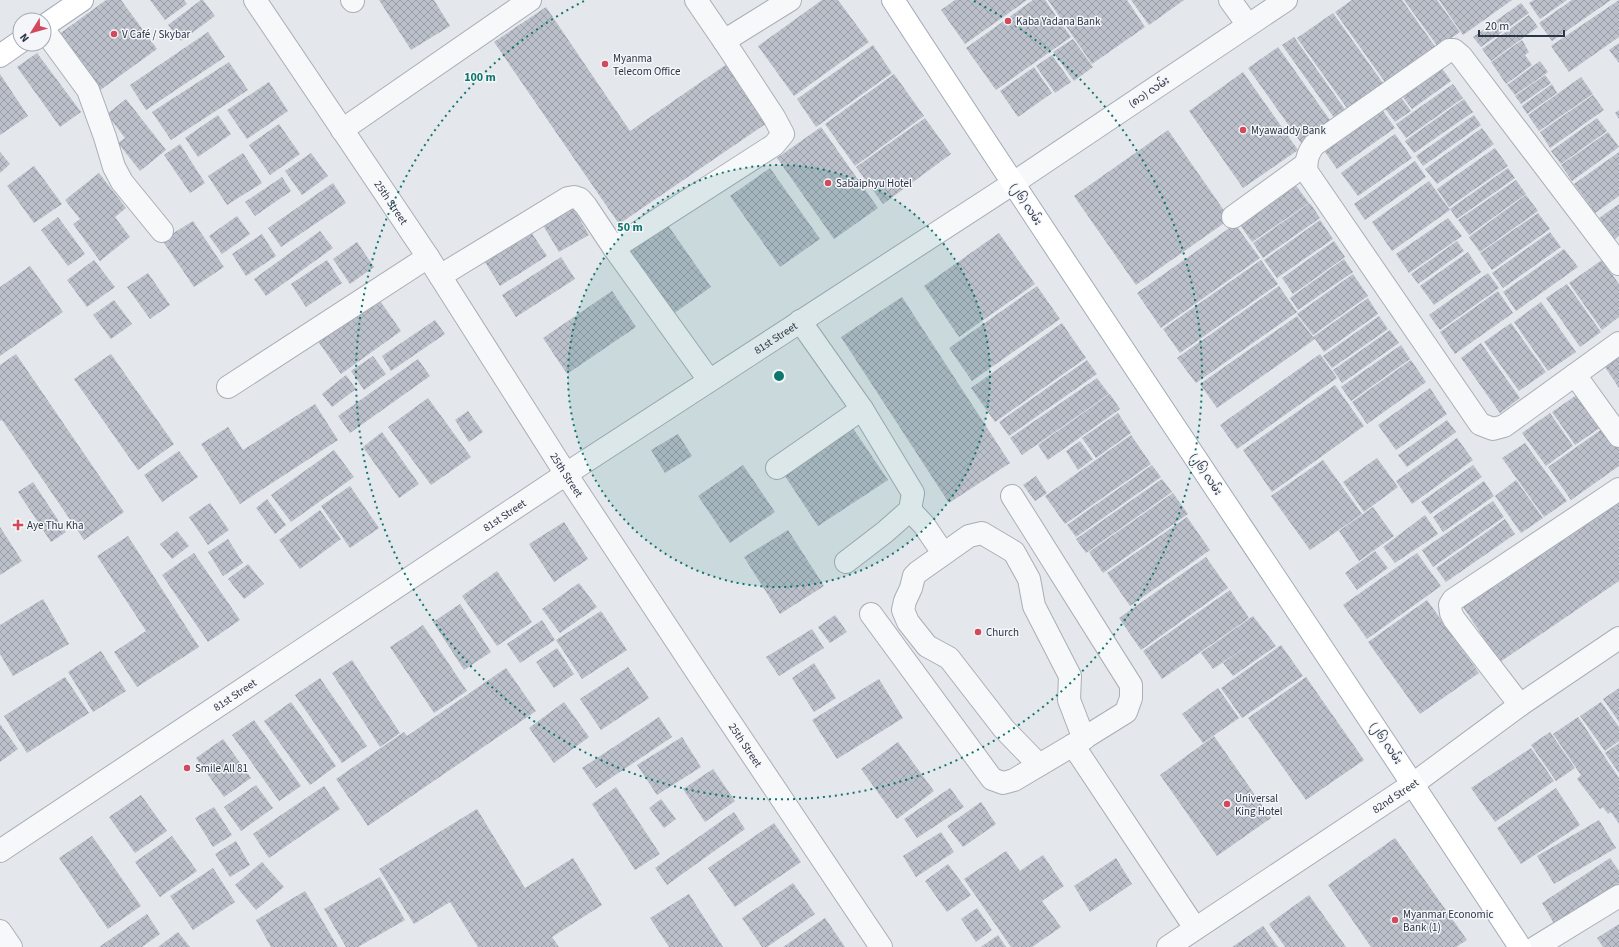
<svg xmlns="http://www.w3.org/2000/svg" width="1619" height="947" font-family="'Source Sans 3','Noto Sans Myanmar',sans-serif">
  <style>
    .building { fill: url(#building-cross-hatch) }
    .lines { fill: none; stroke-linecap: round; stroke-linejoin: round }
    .minor-casing { stroke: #a9aeb7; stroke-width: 24 }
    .major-casing { stroke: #a3abb8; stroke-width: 24 }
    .minor { stroke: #f7f8fa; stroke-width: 22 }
    .major { stroke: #fff; stroke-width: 22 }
    .ring { fill: none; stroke: #0f766e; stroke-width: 2; stroke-dasharray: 2 4 }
    .poi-dot { fill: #d1495b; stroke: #f4f6f9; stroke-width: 1.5 }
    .labels { text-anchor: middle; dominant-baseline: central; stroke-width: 3; stroke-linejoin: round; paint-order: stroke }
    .poi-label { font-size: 11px; fill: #2b3445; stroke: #f4f6f9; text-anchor: start }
    .street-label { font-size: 11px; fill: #2b3445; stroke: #f4f6f9 }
    .centre { fill: #0f766e; stroke: #f4f6f9; stroke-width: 2 }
    .ring-label { font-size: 12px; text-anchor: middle; font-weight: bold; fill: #0f766e; stroke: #f4f6f9; stroke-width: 3; stroke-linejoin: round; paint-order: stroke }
  </style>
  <defs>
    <pattern id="building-cross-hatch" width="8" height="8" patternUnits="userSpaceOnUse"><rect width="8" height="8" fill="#bbc0ca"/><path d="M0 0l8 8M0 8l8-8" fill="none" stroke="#989da6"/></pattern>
  </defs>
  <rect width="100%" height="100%" fill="#e4e7ec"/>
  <path class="building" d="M106,0H121L157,49L99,91L58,35Z
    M150,0H184L187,4L165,20Z
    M201,0H203L215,16L181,41L168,25Z
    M379,0H434L450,26L411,50Z
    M822,0H838L869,42L794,96L758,46Z
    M955,0H1027L965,44L941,10Z
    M1033,0H1045L1071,37L996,90L966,48Z
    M1048,0H1127L1145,27L1092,64Z
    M1131,0H1184L1149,25Z
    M1352,0H1402L1437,49L1387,85L1335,12Z
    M1404,0H1437L1460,32L1438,47Z
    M1439,0H1512L1463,35Z
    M1534,0H1567L1540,19L1529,3Z
    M1572,0H1611L1552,41L1539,23Z
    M1619,0V37L1569,72L1551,46Z
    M1521,3L1529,13L1481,47L1473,37Z
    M546,7L630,131L727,64L767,123L619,224L494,42Z
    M1333,13L1385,86L1349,111L1297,38Z
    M1529,15L1538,27L1491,61L1482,49Z
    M208,32L225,57L146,110L130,85Z
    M1294,37L1346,111L1335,119L1282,45Z
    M1073,39L1093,67L1074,81L1053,52Z
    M1522,40L1529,52L1525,55L1532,65L1506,84L1491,62Z
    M1619,43V63L1609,50Z
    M873,45L892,73L816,127L797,99Z
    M1278,47L1332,123L1302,144L1248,68Z
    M37,53L81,112L60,127L17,67Z
    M1052,55L1071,82L1055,93L1036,66Z
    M1540,61L1548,72L1515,95L1507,85Z
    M229,62L248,90L171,140L152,112Z
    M1439,64L1451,81L1412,109L1399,92Z
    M1034,67L1052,93L1018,117L1000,91Z
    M1243,72L1298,150L1243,188L1189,111Z
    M0,74L28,116L0,135Z
    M894,74L924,116L855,166L825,124Z
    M1545,75L1551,83L1521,104L1515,96Z
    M1581,77L1593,94L1539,131L1528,115Z
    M269,82L288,111L247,139L227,110Z
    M1453,84L1463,98L1406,138L1396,124Z
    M1552,84L1557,93L1527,114L1522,106Z
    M1397,92L1411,111L1395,122L1381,103Z
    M1593,95L1604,110L1550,148L1540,132Z
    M126,99L166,150L140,171L118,143L125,138L107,114Z
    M1464,99L1473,112L1414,153L1405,141Z
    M1376,101L1395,128L1337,169L1318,142Z
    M1619,110V119L1615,113Z
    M218,115L231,134L198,157L185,138Z
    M1474,115L1481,125L1423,166L1416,156Z
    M925,118L951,154L883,204L856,167Z
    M1597,118L1607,131L1561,164L1551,151Z
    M279,124L300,154L270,175L249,145Z
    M821,127L878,208L834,239L777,158Z
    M1482,128L1494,144L1437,184L1425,169Z
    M1168,130L1230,219L1136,285L1074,196Z
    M1608,132L1619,147L1572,181L1561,165Z
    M1395,134L1412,158L1358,196L1341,173Z
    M180,144L205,183L190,193L164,155Z
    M1495,148L1508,166L1449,207L1437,189Z
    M0,152L10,164L0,173Z
    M1619,152V196L1595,213L1574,184Z
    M243,153L262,183L227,205L208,176Z
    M311,153L328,176L302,195L285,171Z
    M1415,161L1426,177L1365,220L1354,204Z
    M34,166L62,204L34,223L7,186Z
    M770,168L820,239L780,267L730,196Z
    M1508,168L1515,178L1457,219L1450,209Z
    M99,173L126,208L115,217L130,237L100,261L73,224L80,219L65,200Z
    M282,177L291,191L255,216L245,202Z
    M1516,180L1526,194L1469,235L1458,220Z
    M1429,181L1450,210L1392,251L1372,222Z
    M333,183L346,203L281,247L268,228Z
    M1294,183L1309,203L1252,242L1238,222Z
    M1526,195L1538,211L1480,252L1469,237Z
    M1310,203L1320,218L1263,258L1253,243Z
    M571,204L589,235L559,252L541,222Z
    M1619,204V236L1614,240L1599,218Z
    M1538,213L1550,229L1492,270L1480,253Z
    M237,216L250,234L222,254L209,236Z
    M58,217L85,254L68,266L41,230Z
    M1448,218L1462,236L1409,273L1396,254Z
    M1320,220L1333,239L1277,278L1264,260Z
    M193,221L224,267L194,287L162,240Z
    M667,224L711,287L673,314L629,251Z
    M1235,224L1260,258L1161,328L1137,293Z
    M320,231L333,248L266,296L254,279Z
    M531,232L547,256L500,286L485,262Z
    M1550,232L1561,247L1503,288L1492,273Z
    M999,233L1035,284L959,337L924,286Z
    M262,234L276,256L246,276L232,254Z
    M1334,241L1345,257L1293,294L1282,278Z
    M1457,241L1464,251L1418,284L1411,274Z
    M357,242L374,267L350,284L333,259Z
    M1564,249L1578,267L1516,311L1503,292Z
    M1468,252L1481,272L1434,305L1420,286Z
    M561,257L575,279L516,317L502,295Z
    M1344,259L1353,272L1298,310L1290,298Z
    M94,260L115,287L87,307L67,280Z
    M327,260L342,283L306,307L291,284Z
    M1261,260L1278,284L1180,353L1163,329Z
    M1602,260L1619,284V317L1602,330L1569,283Z
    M30,266L63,312L0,356V287Z
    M148,273L170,305L150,319L127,287Z
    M1488,273L1499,288L1440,330L1429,315Z
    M1353,274L1368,296L1313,335L1297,314Z
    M1567,284L1601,332L1580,347L1546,298Z
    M1037,286L1060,319L972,381L949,348Z
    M1279,286L1297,312L1196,383L1177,358Z
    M612,291L636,327L567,374L543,338Z
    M1498,291L1513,313L1455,354L1440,332Z
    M376,295L401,331L341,374L315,337Z
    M902,297L1010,463L949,503L841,337Z
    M1368,298L1378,314L1324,352L1315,339L1217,408L1200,384L1297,316L1313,337Z
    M114,300L132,324L111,339L93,315Z
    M1541,302L1576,352L1548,371L1514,322Z
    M1379,316L1388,329L1332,368L1323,356Z
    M435,320L445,334L391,371L382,356Z
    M1062,323L1086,358L995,422L971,388Z
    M1511,323L1546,372L1519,391L1484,342Z
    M1390,330L1399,343L1342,383L1333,370Z
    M1481,343L1520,398L1500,413L1461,358Z
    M1401,345L1410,359L1351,401L1341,387Z
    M16,354L124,512L84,540L2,420L0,421V365Z
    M111,354L174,444L138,470L74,379Z
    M1320,354L1337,378L1237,449L1220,425Z
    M373,356L386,374L364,390L351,371Z
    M1619,357V388L1605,367Z
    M418,359L430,376L350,433L338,416Z
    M1087,360L1097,374L1009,436L999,422Z
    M1411,360L1426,382L1367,424L1352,402Z
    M346,375L356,389L332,407L322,394Z
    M1097,378L1109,394L1022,455L1010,438Z
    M1335,385L1364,426L1272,492L1243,450Z
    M1430,388L1447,414L1396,450L1378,425Z
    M1581,392L1604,425L1575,445L1552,412Z
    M1110,394L1120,409L1048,460L1038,445Z
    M428,398L471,457L431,485L388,427Z
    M315,404L338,440L240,504L201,444L228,427L243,450Z
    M468,411L483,432L469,442L455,420Z
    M1118,413L1131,433L1096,458L1082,438Z
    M1550,413L1573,446L1546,466L1522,433Z
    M1447,420L1456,432L1407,467L1398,455Z
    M850,424L888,480L818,526L781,470Z
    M1605,427L1619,448V466L1571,500L1548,467Z
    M382,432L419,484L399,498L363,447Z
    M678,434L692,456L665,473L651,450Z
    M1131,435L1151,464L1065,524L1045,496Z
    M1457,438L1473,460L1412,504L1396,481Z
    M1080,441L1093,459L1078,470L1066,451Z
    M1525,443L1567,501L1544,517L1502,458Z
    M334,450L354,477L291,522L271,495Z
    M179,451L198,477L162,502L144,475Z
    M1377,458L1398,487L1364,512L1343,482Z
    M1323,460L1362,514L1310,550L1271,496Z
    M743,465L775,512L730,543L698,496Z
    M1152,465L1161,477L1076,537L1067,525Z
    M1473,465L1482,477L1430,514L1421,502Z
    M1036,476L1047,493L1035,501L1023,485Z
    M1162,479L1172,492L1086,553L1076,539Z
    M1516,480L1543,518L1521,533L1495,496Z
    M1484,481L1494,496L1443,532L1433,517Z
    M33,482L66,532L51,542L18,492Z
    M350,486L379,528L350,548L321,506Z
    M1619,488V581L1500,662L1457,598Z
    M1173,493L1188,514L1103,573L1089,552Z
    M267,499L286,525L275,534L256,508Z
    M1493,501L1504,517L1433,567L1422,550Z
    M210,503L229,530L208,545L189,517Z
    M1373,507L1394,536L1359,561L1339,531Z
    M320,510L341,539L300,569L279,540Z
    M1425,515L1438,534L1395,563L1383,547Z
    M1187,517L1210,550L1130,606L1107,573Z
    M1505,519L1515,534L1446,582L1436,568Z
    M564,522L588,559L554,582L529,544Z
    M0,527L22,561L0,575Z
    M788,530L824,586L780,614L744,557Z
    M177,531L189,546L172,559L160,544Z
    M128,536L199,647L137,687L114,652L146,631L97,556Z
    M228,539L243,563L223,576L208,552Z
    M1375,551L1388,568L1357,590L1345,573Z
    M194,553L240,620L208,642L162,575Z
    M1417,553L1441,586L1367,639L1343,605Z
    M1206,557L1228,588L1141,650L1119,618Z
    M248,564L264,584L244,599L228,579Z
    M497,571L532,622L497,646L462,596Z
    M579,583L597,607L560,633L542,609Z
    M1230,590L1249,618L1162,679L1143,651Z
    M43,599L69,644L13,676L0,654V625Z
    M1427,600L1479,673L1420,714L1368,642Z
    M460,604L491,652L464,670L433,622Z
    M601,611L627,650L582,679L556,640Z
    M835,615L847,632L830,643L818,627Z
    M1253,616L1276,646L1233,676L1223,663L1251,643L1213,669L1201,653Z
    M542,620L555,640L520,663L507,644Z
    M423,625L467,691L434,713L390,647Z
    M812,629L824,648L779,676L766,657Z
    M1281,645L1303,676L1242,718L1221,688Z
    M557,648L574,674L554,688L536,662Z
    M101,651L126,691L93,712L68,672Z
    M352,660L400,733L380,747L332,673Z
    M814,663L836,698L814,712L792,678Z
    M628,667L649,698L601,730L580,699Z
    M506,668L536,711L368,826L336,779L404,732L407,736Z
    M65,677L89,713L27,753L4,716Z
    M1306,677L1364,760L1306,800L1248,718Z
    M320,678L367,746L342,763L295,695Z
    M879,679L903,718L837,759L812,720Z
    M1218,688L1239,718L1203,743L1182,714Z
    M1619,688V722L1603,699Z
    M291,702L336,766L310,785L264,721Z
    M564,702L589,737L554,763L529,728Z
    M1601,702L1619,727V741L1605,751L1580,716Z
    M659,717L672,737L596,788L582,768Z
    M1578,717L1619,778V824L1611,812L1608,814L1603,807L1600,809L1577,779L1581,775L1553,734Z
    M254,720L301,786L279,801L232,735Z
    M0,724L18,749L0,762Z
    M1550,732L1575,768L1556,781L1531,745Z
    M1214,736L1271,818L1217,856L1160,775Z
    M682,737L701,767L657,795L637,765Z
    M223,739L251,778L224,797L196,758Z
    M898,742L934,791L897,819L861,769Z
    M1619,743V773L1605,753Z
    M1531,748L1554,781L1495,822L1471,788Z
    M713,769L735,801L705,822L683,789Z
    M256,785L273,808L241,831L224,807Z
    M324,786L340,809L269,858L253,834Z
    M616,787L660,854L635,870L592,804Z
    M950,788L964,807L917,838L904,819Z
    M1556,788L1580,825L1521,864L1497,828Z
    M141,795L167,831L135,853L109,817Z
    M661,799L676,819L664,828L649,808Z
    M981,802L996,824L963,847L947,826Z
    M214,807L232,835L213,847L195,818Z
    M477,809L525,888L573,858L602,905L552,937L559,947H478L450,902L414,924L379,869Z
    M734,812L745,829L667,885L655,868Z
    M1599,820L1616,848L1554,884L1537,856Z
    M774,823L801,862L735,907L708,868Z
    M941,832L954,852L916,877L903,856Z
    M92,836L141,906L108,929L59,858Z
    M172,836L197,871L160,897L135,862Z
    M1395,838L1467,940L1456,947H1371L1328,885Z
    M236,841L250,865L230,877L215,854Z
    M1006,851L1020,871L1043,855L1064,886L1042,901L1061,927L1032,947H1011L964,879Z
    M1116,858L1132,884L1090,912L1074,886Z
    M1610,858L1619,871V883L1555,925L1542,903Z
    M262,862L284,887L256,910L235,885Z
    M948,864L971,895L947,912L925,881Z
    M213,868L235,902L193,930L170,896Z
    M380,877L405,920L358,947H346L324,909Z
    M793,883L815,914L767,947H762L742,918Z
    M305,891L338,947H271L256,920Z
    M689,894L723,947H669L650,918Z
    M1309,895L1346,947H1285L1269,924Z
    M977,908L992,930L976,942L961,919Z
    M147,914L160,934L142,947H99Z
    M825,918L845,947H783Z
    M1619,924V947H1603L1597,938Z
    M1263,926L1278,947H1232Z
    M178,932L190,947H158Z
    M998,935L1006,947H981Z"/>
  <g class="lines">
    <g class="minor-casing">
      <g id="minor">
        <path id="s1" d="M255,0L428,257L566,474L706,686L881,947"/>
        <path d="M352,0L353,1"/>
        <path d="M696,0L724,41L790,0"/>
        <path d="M1230,0L1248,25"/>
        <path d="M44,30L88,90L105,137L114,167L122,182L162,231"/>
        <path d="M342,130L530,0"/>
        <path d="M1233,217L1306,164"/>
        <path d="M614,248L774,145L783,134L774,117L724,41"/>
        <path d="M1619,264L1461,56L1454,50H1449L1444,54L1314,145C1307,154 1305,162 1307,172L1480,424L1493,429L1504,426L1619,343"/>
        <path d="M440,276L568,198L574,197L580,199L586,206L614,248L709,380"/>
        <path d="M800,321L862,409L913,493L910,510L885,532L846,562"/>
        <path d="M1575,375L1619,436"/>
        <path d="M228,387L428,257"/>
        <path d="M777,468L862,409"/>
        <path d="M1012,496L1131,685V698L1126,712L1073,745L1195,928"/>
        <path d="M910,510L924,525L943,553"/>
        <path d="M871,614L992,779L1003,783L1014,780L1073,745"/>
        <path d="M1520,705L1454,619L1451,613L1450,605L1453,600L1619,489"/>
        <path d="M1039,765L1004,729L949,658L927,646L908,622L903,610L905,601L911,588L914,576L918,572L969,536L982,533L1014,552L1029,579L1034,606L1070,676L1069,700L1084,739"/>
        <path id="s2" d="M0,851L566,474L1012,184L1286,0"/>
        <path d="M0,931L11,947"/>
        <path id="s3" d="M1168,947L1413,784L1520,705L1619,638"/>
        <path d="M1536,947L1619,896"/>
      </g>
    </g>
    <g class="major-casing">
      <path id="major" d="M893,0C1099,317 1312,630 1520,947
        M44,26L82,0
        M0,56L20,42"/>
    </g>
    <use href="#minor" class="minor"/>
    <use href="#major" class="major"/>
  </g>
  <circle cx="779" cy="376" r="211" fill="#0f766e" fill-opacity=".12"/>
  <g class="ring">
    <circle cx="779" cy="376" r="211"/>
    <path d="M974 1A423 423 0 1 1 584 1"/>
  </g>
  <g class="poi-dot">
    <circle cx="1008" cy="21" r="4"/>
    <circle cx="114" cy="34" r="4"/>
    <circle cx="605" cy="64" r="4"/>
    <circle cx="1243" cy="130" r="4"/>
    <circle cx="828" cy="183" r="4"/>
    <path d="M16 519h4v4h4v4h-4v4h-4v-4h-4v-4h4z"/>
    <circle cx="978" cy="632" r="4"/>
    <circle cx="187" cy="768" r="4"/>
    <circle cx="1227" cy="804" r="4"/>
    <circle cx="1395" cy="920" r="4"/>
  </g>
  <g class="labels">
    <g class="poi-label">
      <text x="1016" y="21">Kaba Yadana Bank</text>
      <text x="122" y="34">V Café / Skybar</text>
      <text x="613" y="58">Myanma<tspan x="613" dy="13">Telecom Office</tspan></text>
      <text x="1251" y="130">Myawaddy Bank</text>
      <text x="836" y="183">Sabaiphyu Hotel</text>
      <text x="27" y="525">Aye Thu Kha</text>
      <text x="986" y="632">Church</text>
      <text x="195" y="768">Smile All 81</text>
      <text x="1235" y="798">Universal<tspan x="1235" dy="13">King Hotel</tspan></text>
      <text x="1403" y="914">Myanmar Economic<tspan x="1403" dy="13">Bank (1)</tspan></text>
    </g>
    <g class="street-label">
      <text transform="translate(1149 92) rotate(-34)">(၈၁) လမ်း</text>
      <text stroke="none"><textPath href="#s1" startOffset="244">25th Street</textPath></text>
      <text transform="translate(1026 204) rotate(56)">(၂၆) လမ်း</text>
      <text stroke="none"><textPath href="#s2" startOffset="930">81st Street</textPath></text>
      <text stroke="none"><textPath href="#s1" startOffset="568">25th Street</textPath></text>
      <text transform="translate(1206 474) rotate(56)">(၂၆) လမ်း</text>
      <text stroke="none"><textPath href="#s2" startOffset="606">81st Street</textPath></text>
      <text stroke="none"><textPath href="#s2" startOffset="282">81st Street</textPath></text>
      <text transform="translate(1386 743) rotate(56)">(၂၆) လမ်း</text>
      <text stroke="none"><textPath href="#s1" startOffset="892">25th Street</textPath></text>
      <text stroke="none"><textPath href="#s3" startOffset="273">82nd Street</textPath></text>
    </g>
  </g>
  <circle cx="779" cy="376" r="6" class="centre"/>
  <g class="ring-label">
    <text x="480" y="81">100 m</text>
    <text x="630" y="231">50 m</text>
  </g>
  <g transform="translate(32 32) rotate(233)"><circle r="19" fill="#f4f6f9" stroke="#a4a8b1"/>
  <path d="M0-3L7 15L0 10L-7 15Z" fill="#d1495b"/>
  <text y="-6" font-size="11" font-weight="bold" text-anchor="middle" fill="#2b3445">N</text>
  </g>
  <path d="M1479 30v6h85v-6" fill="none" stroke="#2b3445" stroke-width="2"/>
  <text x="1485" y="30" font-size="12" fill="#2b3445" stroke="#f4f6f9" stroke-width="3" paint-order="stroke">20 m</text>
</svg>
